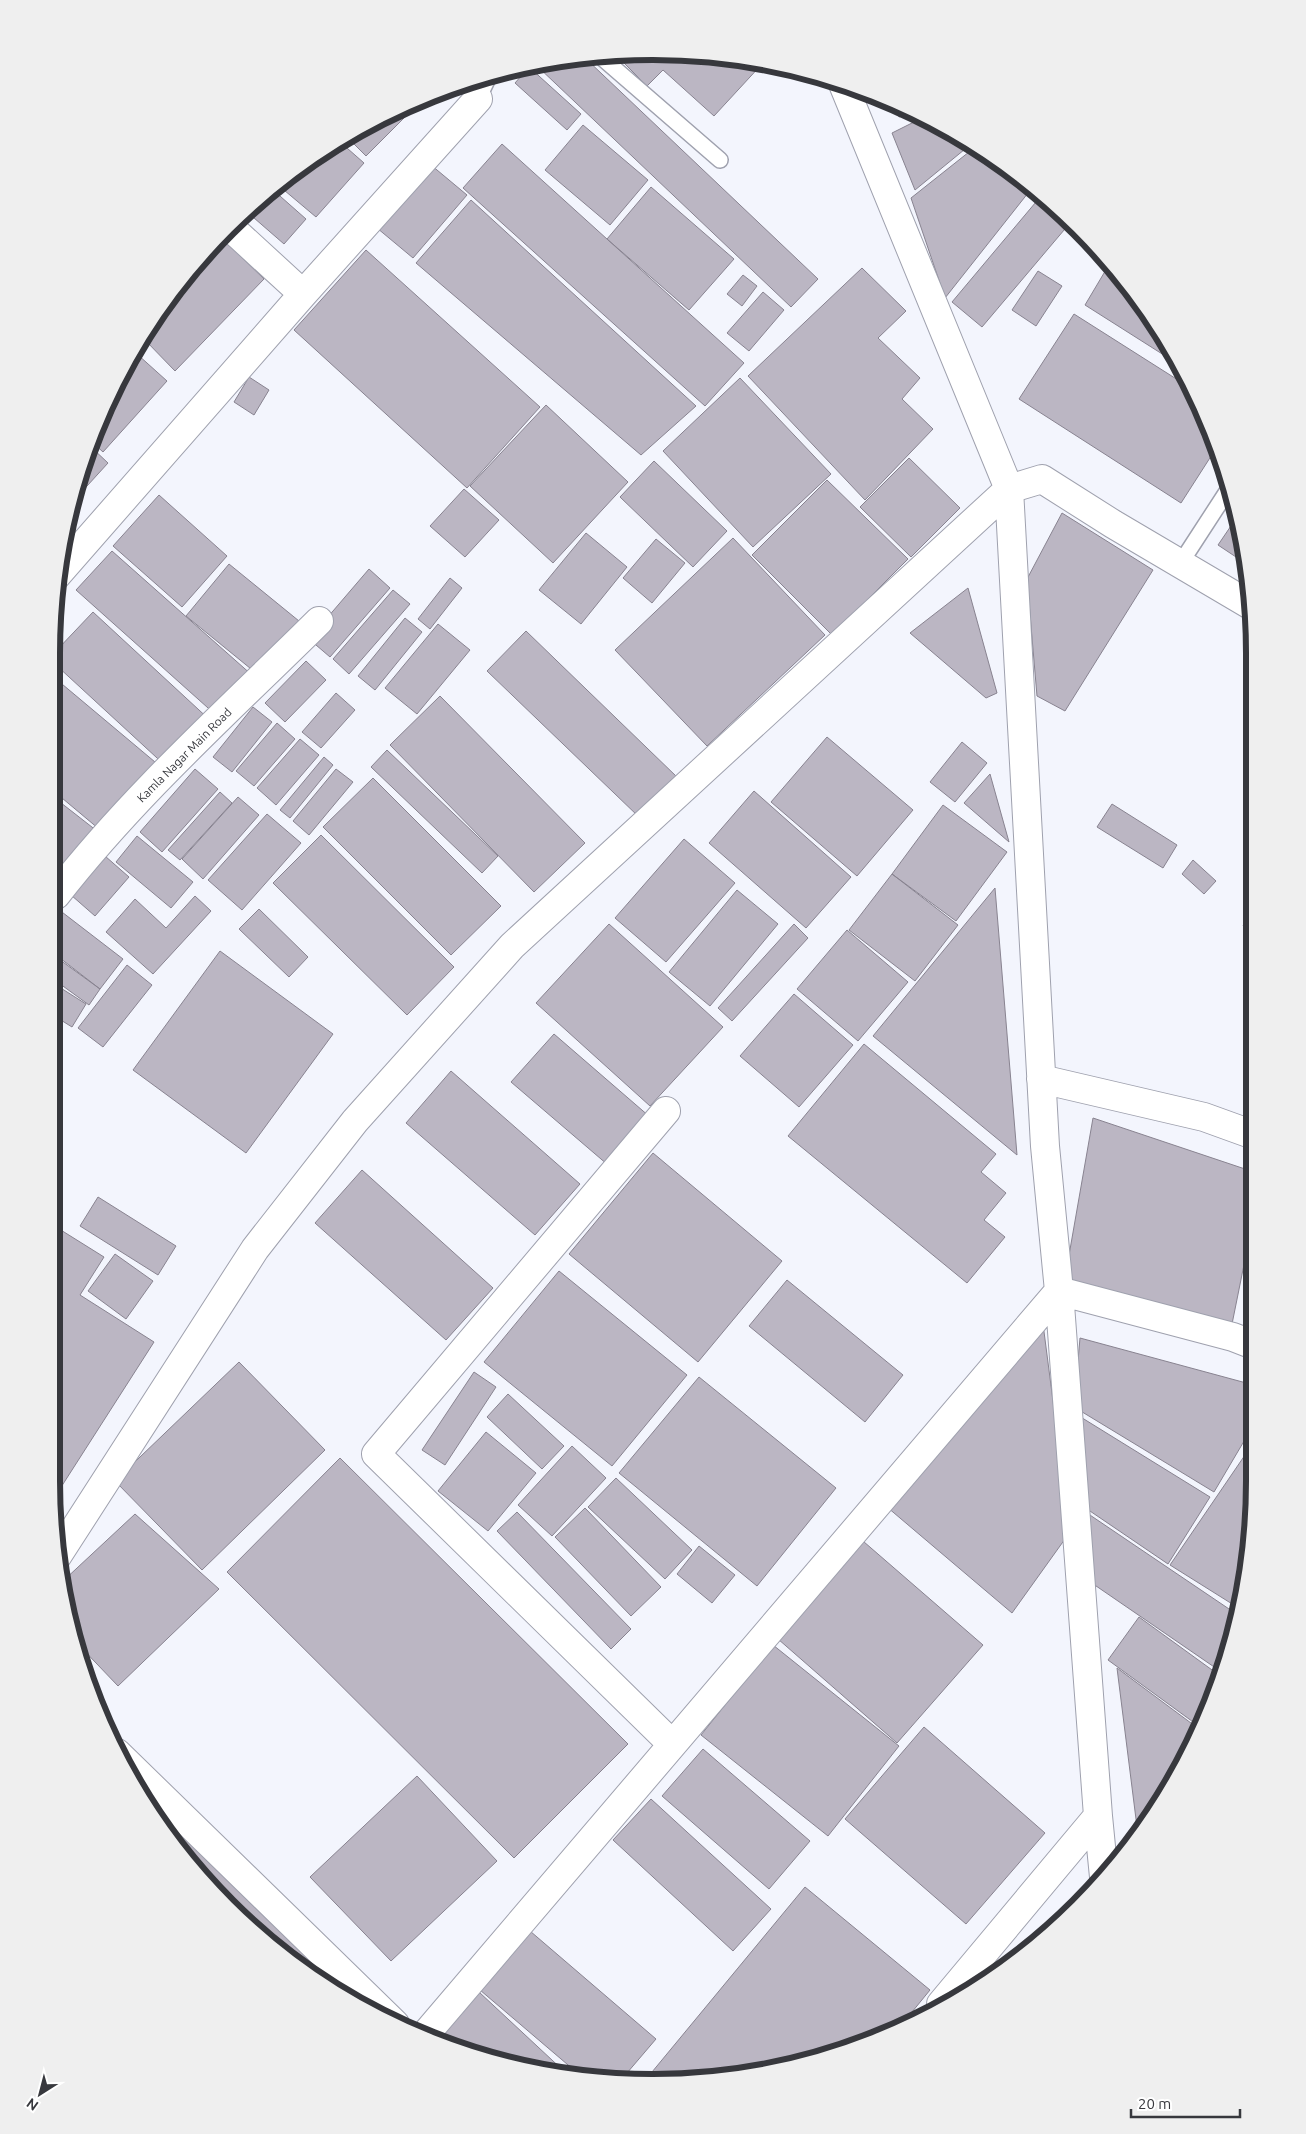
<svg xmlns="http://www.w3.org/2000/svg" width="1306" height="2134" font-family="Ubuntu,sans-serif">
  <style>
    .building { fill: #bbb6c3; stroke: #888390 }
    .lines { fill: none; stroke-linecap: round; stroke-linejoin: round }
    .service-casing { stroke: #9fa1ae; stroke-width: 18 }
    .minor-casing { stroke: #9fa1ae; stroke-width: 30 }
    .service { stroke: #fff; stroke-width: 15 }
    .minor { stroke: #fff; stroke-width: 28 }
    .labels { text-anchor: middle; dominant-baseline: central; stroke-width: 4.5; stroke-linejoin: round; paint-order: stroke }
    .street-label { font-size: 12px; fill: #37383d; stroke: #fff }
    .rim { fill: none; stroke: #37383d; stroke-width: 6 }
  </style>
  <rect width="100%" height="100%" fill="#f3f5fd"/>
  <path class="building" d="M692,53L762,64L714,116L663,70L647,86L616,55Z
    M574,56H583L818,279L791,307L536,65Z
    M529,67L581,114L567,130L515,83Z
    M895,104L916,112L899,117Z
    M400,110L406,116L366,156L346,136Z
    M924,117L970,145L915,190L892,133Z
    M583,125L648,180L610,225L545,170Z
    M339,141L364,163L316,217L278,185Z
    M502,144L744,363L705,406L463,188Z
    M974,148L1019,175L1032,188L945,298L911,198Z
    M431,165L467,195L413,258L377,228Z
    M651,187L734,259L689,310L607,239Z
    M272,189L306,219L284,244L246,211L256,201Z
    M1041,196L1070,223L982,327L952,302Z
    M471,200L696,406L641,455L416,263Z
    M222,238L264,279L175,371L145,340L175,287Z
    M366,250L540,407L467,488L294,330Z
    M1110,263L1174,352L1178,364L1085,305Z
    M862,268L906,311L878,338L920,378L902,399L933,429L865,500L748,376Z
    M1038,271L1062,286L1036,326L1012,310Z
    M743,275L757,286L742,306L727,294Z
    M763,292L784,310L749,351L727,333Z
    M1074,314L1189,387L1215,450L1181,503L1019,399Z
    M137,354L167,381L103,452L92,442L97,423Z
    M249,377L269,390L254,415L234,402Z
    M740,378L831,474L753,547L663,451Z
    M546,405L628,482L553,563L470,486Z
    M91,447L108,463L77,497Z
    M909,458L960,508L911,557L860,507Z
    M654,461L727,531L693,567L620,497Z
    M827,480L908,559L832,635L752,555Z
    M464,489L499,520L465,557L430,526Z
    M159,495L227,556L182,607L113,546Z
    M1062,513L1153,570L1065,711L1037,696L1027,579Z
    M1237,517L1245,563L1218,545Z
    M586,533L627,567L581,624L539,590Z
    M733,538L825,635L707,746L615,650Z
    M656,539L685,563L652,603L623,578Z
    M112,551L253,676L217,716L76,590Z
    M229,564L299,621L256,673L186,616Z
    M369,569L390,588L330,657L309,639Z
    M450,578L462,588L430,629L418,619Z
    M968,588L997,693L986,698L910,633Z
    M393,590L410,604L349,674L333,659Z
    M93,612L212,722L169,769L56,665V651Z
    M405,618L422,632L375,690L358,676Z
    M438,624L470,650L417,714L385,688Z
    M526,631L677,777L639,817L487,671Z
    M306,661L326,680L285,722L265,703Z
    M56,679L155,762L99,829L56,793Z
    M336,693L355,710L321,748L302,732Z
    M440,696L585,843L534,892L390,745Z
    M253,707L272,722L232,772L213,757Z
    M277,723L295,739L254,786L236,771Z
    M827,737L913,810L857,876L771,802Z
    M300,739L319,755L276,805L257,788Z
    M962,742L987,763L955,802L930,782Z
    M387,750L498,856L482,873L371,767Z
    M324,757L333,765L290,818L280,810Z
    M195,769L218,789L162,852L140,832Z
    M336,769L353,782L309,835L293,821Z
    M990,774L1009,842L964,803Z
    M373,778L501,906L451,955L323,827Z
    M754,791L851,877L806,928L709,843Z
    M220,792L232,803L180,860L168,850Z
    M238,797L259,815L203,879L182,859Z
    M56,799L97,831L56,884Z
    M1112,804L1177,845L1163,868L1097,827Z
    M943,805L1007,852L956,921L892,874Z
    M267,814L301,843L242,910L208,880Z
    M321,835L454,967L407,1015L273,883Z
    M137,836L193,882L171,908L116,862Z
    M684,839L735,883L666,962L615,918Z
    M105,856L129,877L95,916L71,895Z
    M1193,860L1216,881L1204,894L1182,874Z
    M892,874L958,925L915,981L849,930Z
    M995,888L1017,1155L873,1036Z
    M737,890L778,924L710,1006L669,972Z
    M195,896L211,911L153,974L106,932L135,899L166,928Z
    M58,909L123,959L100,989L56,955Z
    M259,909L308,957L289,977L239,929Z
    M1252,910V932L1243,926Z
    M609,924L723,1027L650,1106L536,1003Z
    M794,924L808,938L732,1021L718,1008Z
    M847,930L908,982L858,1041L797,989Z
    M220,951L333,1034L246,1153L133,1070Z
    M56,957L100,989L89,1005L56,981Z
    M127,965L152,985L103,1047L78,1028Z
    M56,985L86,1004L72,1027L56,1017Z
    M794,994L853,1045L799,1107L740,1056Z
    M554,1034L650,1117L608,1165L511,1082Z
    M864,1044L996,1154L981,1172L1006,1193L984,1220L1005,1237L967,1283L788,1136Z
    M451,1071L580,1184L535,1235L406,1123Z
    M1093,1118L1251,1171V1230L1231,1329L1064,1284Z
    M653,1153L782,1261L698,1362L569,1254Z
    M362,1170L493,1288L446,1340L315,1223Z
    M98,1197L176,1246L158,1275L80,1226Z
    M56,1227L104,1257L80,1295L154,1342L56,1495Z
    M115,1254L153,1281L126,1319L88,1291Z
    M559,1271L687,1375L612,1466L484,1362Z
    M787,1280L903,1375L865,1422L749,1326Z
    M1043,1324L1070,1532L1012,1613L887,1507Z
    M1080,1338L1250,1384V1431L1214,1492L1074,1407Z
    M239,1362L325,1450L202,1570L115,1481Z
    M474,1372L496,1387L445,1465L422,1450Z
    M699,1377L836,1488L757,1586L619,1473Z
    M508,1394L564,1446L542,1469L487,1417Z
    M1079,1416L1210,1497L1168,1564L1087,1509Z
    M486,1432L536,1473L488,1531L438,1491Z
    M572,1446L606,1478L552,1536L518,1505Z
    M1245,1455L1250,1458V1559L1237,1607L1170,1565Z
    M340,1458L628,1744L514,1858L227,1572Z
    M616,1478L692,1550L665,1579L588,1507Z
    M585,1508L661,1587L631,1616L555,1537Z
    M1084,1511L1235,1613L1220,1671L1083,1577Z
    M517,1512L631,1629L611,1649L497,1531Z
    M135,1514L219,1589L118,1686L75,1641L62,1582Z
    M856,1535L983,1645L897,1743L770,1632Z
    M699,1546L735,1575L712,1603L677,1574Z
    M1139,1617L1219,1675L1209,1711L1200,1727L1108,1660Z
    M773,1645L899,1746L828,1836L701,1735Z
    M1117,1668L1199,1729L1138,1835Z
    M924,1727L1045,1833L966,1924L845,1819Z
    M703,1749L810,1841L769,1889L662,1796Z
    M417,1776L497,1861L391,1961L310,1877Z
    M651,1799L771,1909L733,1951L613,1840Z
    M157,1812L353,2000L287,1959L175,1847L155,1814Z
    M805,1887L930,1990L903,2023L846,2051L732,2078L664,2082L652,2072Z
    M530,1931L656,2039L621,2080L581,2076L480,1990Z
    M479,1992L567,2074L536,2071L460,2051L446,2045L437,2037Z"/>
  <g class="lines">
    <g class="service-casing">
      <path id="service" d="M600,56L720,160
        M478,99L489,76
        M1180,564L1230,487"/>
    </g>
    <g class="minor-casing">
      <path id="minor" d="M843,84L1009,489L1042,479L1113,524L1252,606
        M231,228L303,294
        M56,576L303,294L478,99
        M56,895C134,795 229,710 319,621
        M1041,1079L1204,1117L1251,1134
        M666,1111L376,1454L672,1744
        M56,1558L255,1249L355,1121L512,946L1009,489L1045,1146L1059,1291L1098,1816
        M117,1753L395,2024
        M941,2004L1098,1816L1104,1877
        M424,2036L1059,1291L1233,1337L1251,1344"/>
    </g>
    <use href="#service" class="service"/>
    <use href="#minor" class="minor"/>
  </g>
  <g class="labels">
    <g class="street-label">
      <text transform="translate(184 755) rotate(-45)">Kamla Nagar Main Road</text>
    </g>
  </g>
  <path d="M0 0H1306V2134H0ZM653 60H653A593 593 0 0 1 1246 653V1481A593 593 0 0 1 653 2074H653A593 593 0 0 1 60 1481V653A593 593 0 0 1 653 60Z" fill="#efefef" fill-rule="evenodd"/>
  <path class="rim" d="M653 60H653A593 593 0 0 1 1246 653V1481A593 593 0 0 1 653 2074H653A593 593 0 0 1 60 1481V653A593 593 0 0 1 653 60Z"/>
  <g transform="translate(40 2094) rotate(216)" stroke="#ffffff" stroke-width="4" paint-order="stroke">
  <path d="M0-4L9 19L0 12L-9 19Z" fill="#37383d"/>
  <text y="-8" font-size="14" font-weight="bold" text-anchor="middle" fill="#37383d">N</text>
  </g>
  <path d="M1131 2109v8h109v-8" fill="none" stroke="#37383d" stroke-width="2.5"/>
  <text x="1138" y="2109" font-size="15" fill="#37383d" stroke="#ffffff" stroke-width="4" paint-order="stroke">20 m</text>
</svg>
